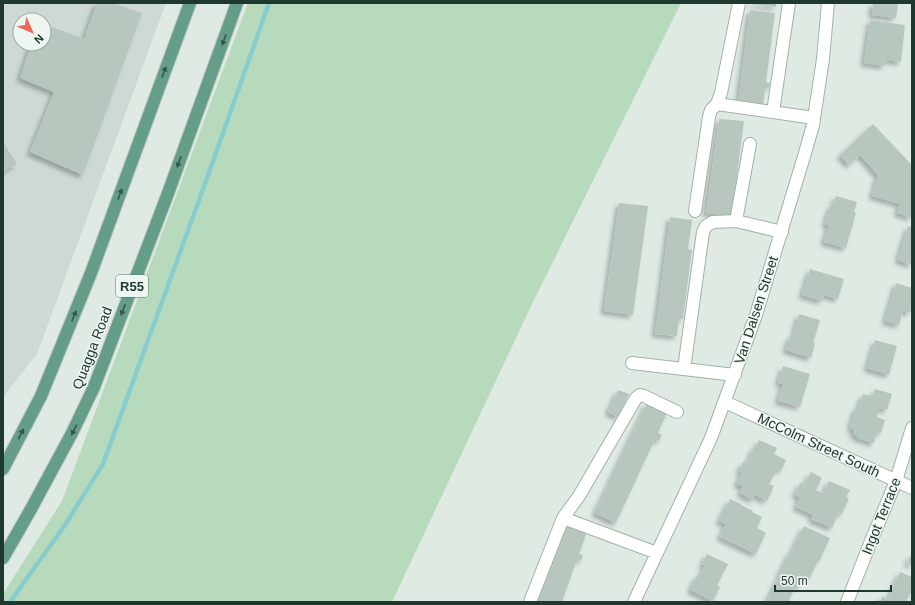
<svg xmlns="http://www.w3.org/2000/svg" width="915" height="605" font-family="Arial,sans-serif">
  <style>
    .built { fill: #cdd9d2; fill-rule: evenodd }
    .green { fill: #b8dabc }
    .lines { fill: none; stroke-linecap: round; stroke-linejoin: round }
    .stream { stroke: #87cdce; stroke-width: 4.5 }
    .building { fill: #b7c7be; filter: url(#shadow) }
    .minor-casing { stroke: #a2b1a9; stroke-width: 14 }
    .major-casing { stroke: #bcc4c1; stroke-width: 14 }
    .minor { stroke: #fff; stroke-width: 12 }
    .major { stroke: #649e87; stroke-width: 12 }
    .oneway { fill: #345749 }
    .labels { text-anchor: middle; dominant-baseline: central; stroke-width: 3; stroke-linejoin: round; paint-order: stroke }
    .shield { fill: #eff6f1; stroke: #5e7269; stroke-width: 1 }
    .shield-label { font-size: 13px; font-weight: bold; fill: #20392f }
    .street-label { font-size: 14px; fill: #20392f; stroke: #eff6f1 }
  </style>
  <defs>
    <filter id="shadow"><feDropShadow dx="-3.5" dy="3.5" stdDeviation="2" flood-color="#0004"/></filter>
  </defs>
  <rect width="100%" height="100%" fill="#dfeae3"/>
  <path class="built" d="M3,3H166L37,354L3,397ZM20,20H44V44H20Z"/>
  <path class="green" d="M248,3H681L531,306L392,602H3V594L62,501Z"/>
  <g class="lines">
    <path class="stream" d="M10,602L65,525L103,464L206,181L269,3"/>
  </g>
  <path class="building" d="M97,3H113L142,13L83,175L30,152L54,92L20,78L31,44H45L52,27L84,39Z
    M751,3H776V7L751,4Z
    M873,3H898L896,18L872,15Z
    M750,10L775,13L766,82L770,83L769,89L765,88L763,107L738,104Z
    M870,20L905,25L901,62L886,60L885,66L864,63Z
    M719,119L744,121L735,191H738L737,197H734L731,216L706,213Z
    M873,124L912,165V218L897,213L900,204L872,196L878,175L860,155L849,165L840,155Z
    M3,142L17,164L3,172Z
    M836,196L857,202L854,212L856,213L846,248L824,242L829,225L825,224L831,205L833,206Z
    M619,203L648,206L633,315L604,311Z
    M670,217L692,220L688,249L692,250L683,319H679L677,336L655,334Z
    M908,226L912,227V265L898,260Z
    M810,269L844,279L838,299L824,295L822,301L802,295Z
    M896,283L912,288V305L910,313L903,311L899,325L885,321Z
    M799,314L820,320L813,343H815L811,358L786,350L790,336L793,337Z
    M875,340L897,346L889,375L867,368Z
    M783,366L810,374L800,407L778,401L783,384L778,383Z
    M875,389L892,394L887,410L879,408L877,417L885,420L881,433L877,432L874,443L857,438L858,436L853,434L854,429L850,428L856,407L858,408L863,394L873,396Z
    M618,390L629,394L618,417L608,412Z
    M647,403L667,413L658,433L662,435L659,441L655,439L616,523L595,513Z
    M759,440L777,448L774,454L786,460L781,471L777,469L769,484L774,486L767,501L755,495L753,500L740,493L743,486L737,484L742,472L739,471L743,462L747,463L754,447L756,448Z
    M811,472L822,478L816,490L823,494L829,481L850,490L846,497L849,498L842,514L839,512L832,528L811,519L813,515L796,507L800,497L795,495L800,483L804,485Z
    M730,499L741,504V505L753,511L752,512L762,517L757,528L766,533L756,554L720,537L726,524L719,521Z
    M566,524L587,532L579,554L583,555L581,561L577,559L562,602H538Z
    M804,526L830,538L819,562L818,561L808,581L803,579L800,587L778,577L790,552L791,553Z
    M912,552V566L907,563Z
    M707,554L728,564L717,585L720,587L713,601L690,590L697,576L699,577L705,565L702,564Z
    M900,572L912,577V594L910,593L906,602H880L882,596L888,599Z
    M778,578L795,587L789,601L792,602H767Z"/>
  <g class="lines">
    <g class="minor-casing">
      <path id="minor" d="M717,104L814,118
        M773,112L789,3
        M695,211L709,117L711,110L717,104L721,93L739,3
        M736,221L750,144
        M632,363L735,375
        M684,369L703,232L706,226L713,222L736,221L782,232
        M725,402L912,488
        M563,518L579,496L636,398L640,395L644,396L677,412
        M530,602L563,518L657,553
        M634,602L711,438L756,315L805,153L813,125L823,59L828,3
        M847,602L871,541L896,481L912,428"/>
    </g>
    <g class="major-casing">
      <path id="major" d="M3,469L41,396L91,273L190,3
        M3,558L31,509L72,433L94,387L167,196L237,3"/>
    </g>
    <use href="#minor" class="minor"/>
    <use href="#major" class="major"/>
  </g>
  <defs><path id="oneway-solid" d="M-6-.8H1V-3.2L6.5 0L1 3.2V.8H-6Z"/></defs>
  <g class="oneway">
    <use href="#oneway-solid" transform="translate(224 40) rotate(110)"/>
    <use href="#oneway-solid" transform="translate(164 72) rotate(-70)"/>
    <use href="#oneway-solid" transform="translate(179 162) rotate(110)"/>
    <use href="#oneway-solid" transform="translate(120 194) rotate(-70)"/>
    <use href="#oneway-solid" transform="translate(123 310) rotate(111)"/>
    <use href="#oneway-solid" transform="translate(74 316) rotate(-68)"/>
    <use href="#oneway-solid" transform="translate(74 430) rotate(117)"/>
    <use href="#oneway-solid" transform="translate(21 434) rotate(-62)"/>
  </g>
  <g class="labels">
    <rect class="shield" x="116" y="275" width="32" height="22" rx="3"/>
    <g class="shield-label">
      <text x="132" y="286">R55</text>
    </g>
    <g class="street-label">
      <text transform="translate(756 310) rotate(-72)">Van Dalsen Street</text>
      <text transform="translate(92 348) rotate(-69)">Quagga Road</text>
      <text transform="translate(819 445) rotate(25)">McColm Street South</text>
      <text transform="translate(881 516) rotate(-68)">Ingot Terrace</text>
    </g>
  </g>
  <rect width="915" height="605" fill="none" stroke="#20392f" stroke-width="8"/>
  <g transform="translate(32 32) rotate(135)"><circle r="19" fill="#eff6f1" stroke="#9caaa3"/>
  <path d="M0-3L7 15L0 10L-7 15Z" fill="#ee6759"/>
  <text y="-6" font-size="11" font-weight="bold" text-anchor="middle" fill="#20392f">N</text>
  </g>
  <path d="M775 585v6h116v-6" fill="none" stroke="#20392f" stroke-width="2"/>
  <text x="781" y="585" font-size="12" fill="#20392f" stroke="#eff6f1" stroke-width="3" paint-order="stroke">50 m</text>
</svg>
